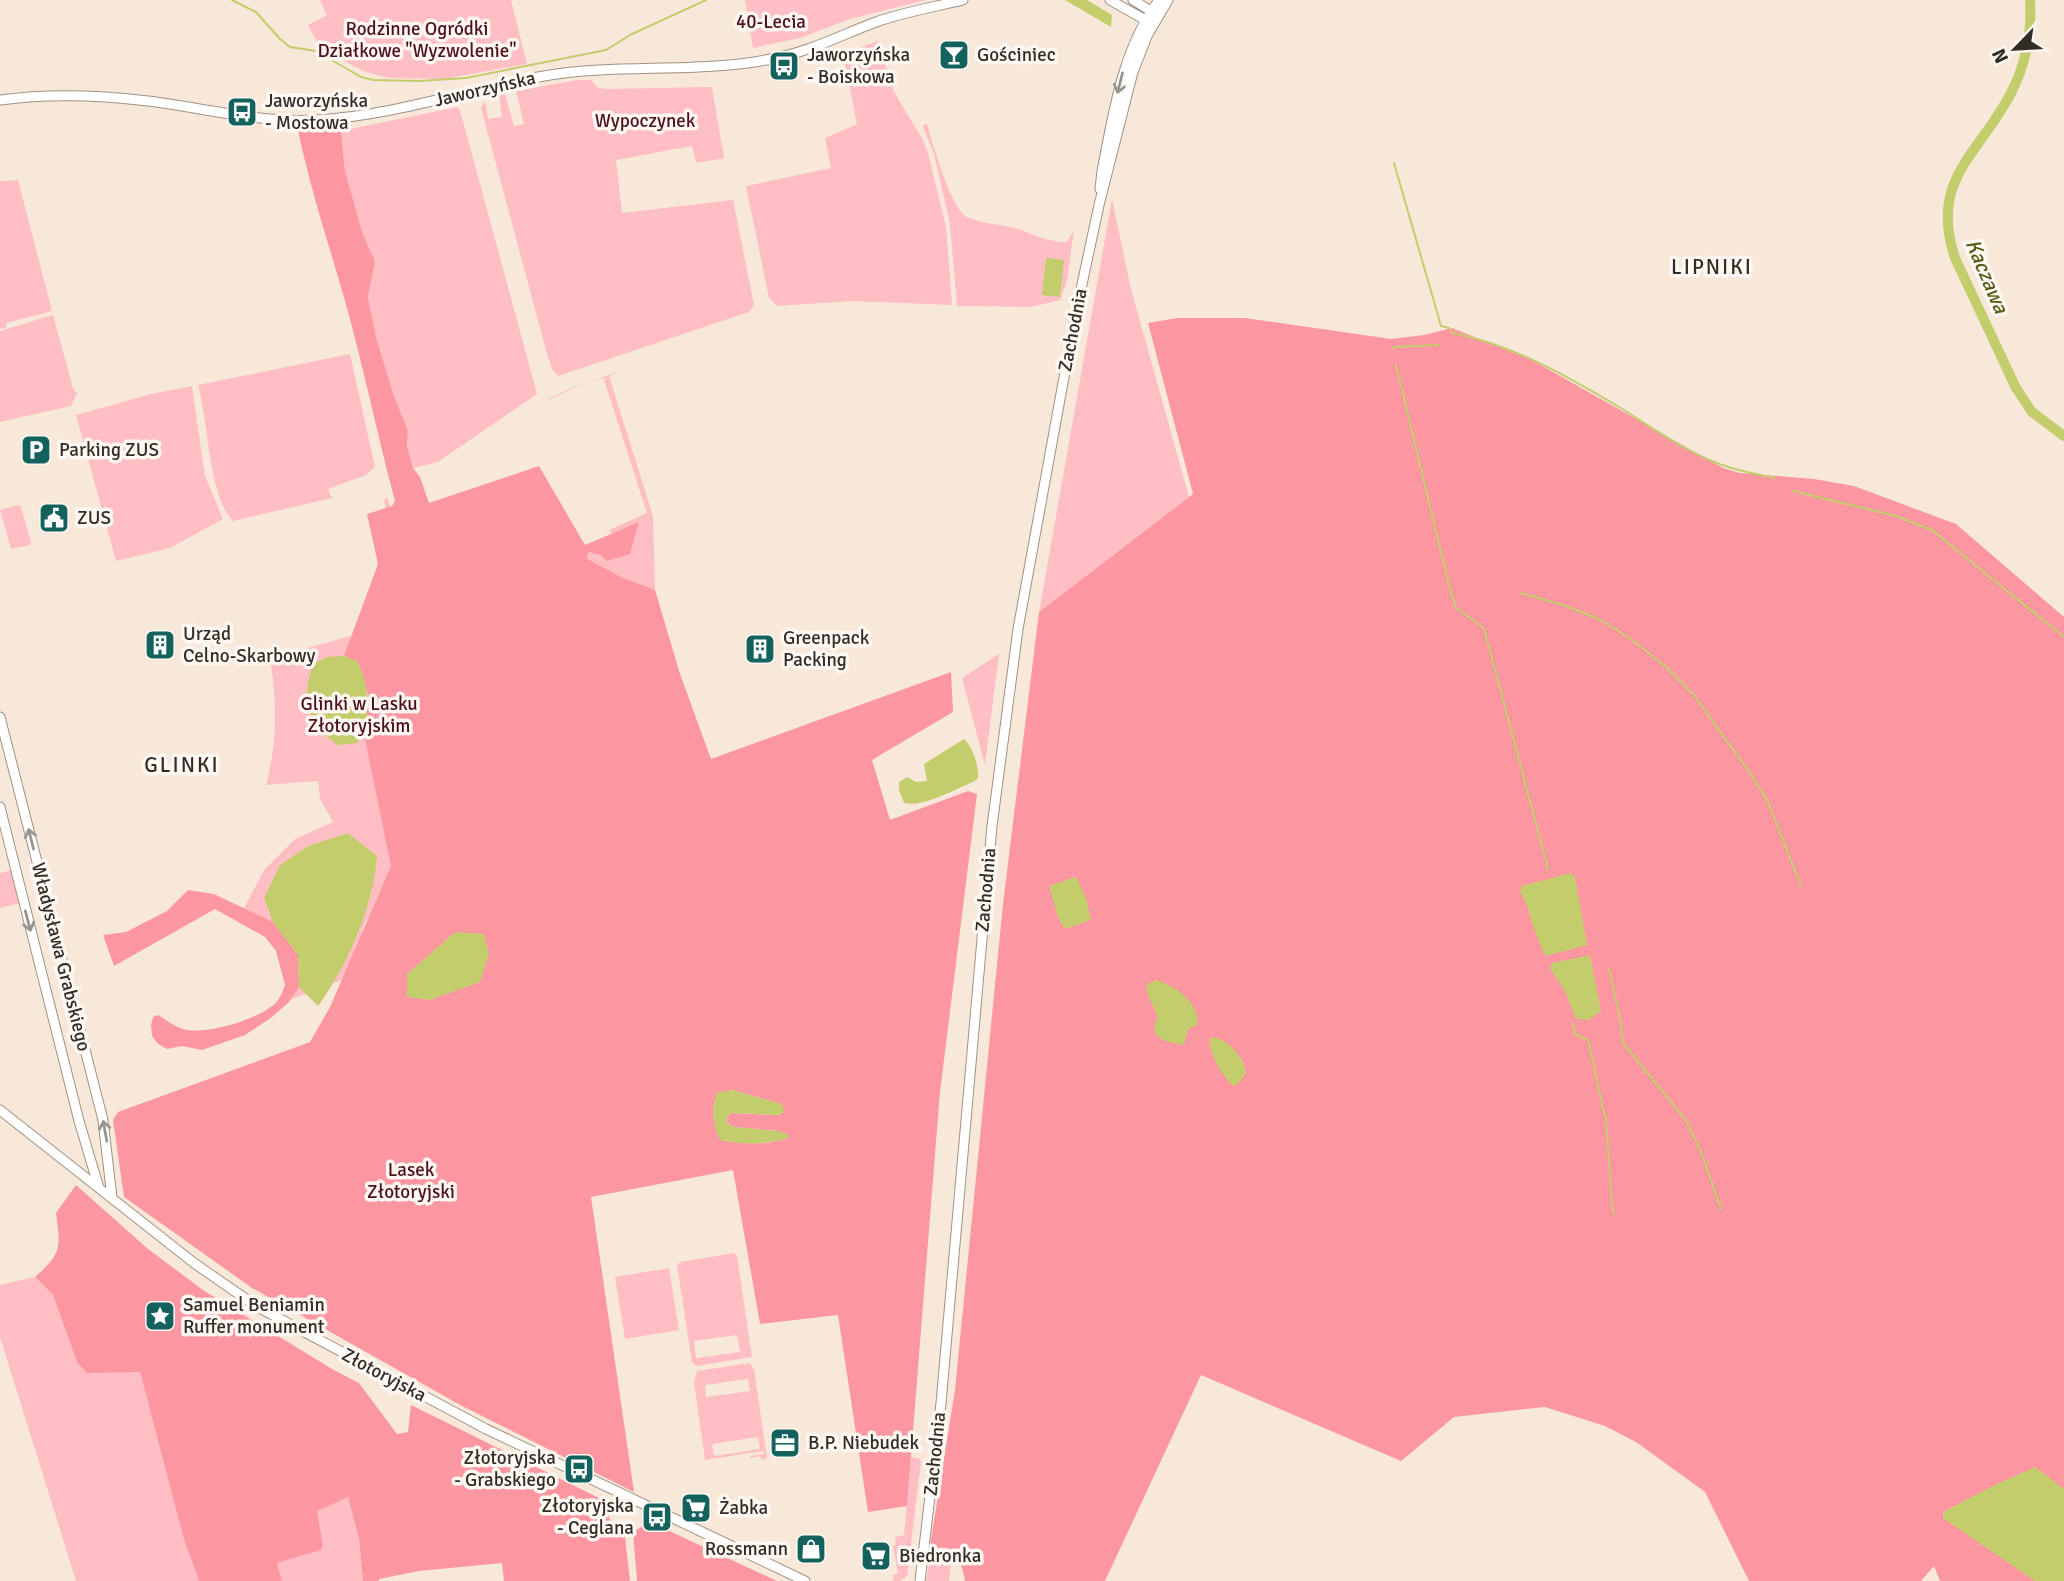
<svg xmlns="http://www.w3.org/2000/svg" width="2064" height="1581" font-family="Signika,sans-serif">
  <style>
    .green { fill: #febec3; fill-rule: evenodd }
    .forest { fill: #fc97a2; fill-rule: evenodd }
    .water { fill: #c3cd6c }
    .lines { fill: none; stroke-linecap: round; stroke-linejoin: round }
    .stream { stroke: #c3cd6c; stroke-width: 2 }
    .river { stroke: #c3cd6c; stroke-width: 10 }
    .secondary-casing { stroke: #a09184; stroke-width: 11 }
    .secondary { stroke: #fff; stroke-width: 9 }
    .oneway { stroke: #989693 }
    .labels { text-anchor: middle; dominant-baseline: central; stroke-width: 7; stroke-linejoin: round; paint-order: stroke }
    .park-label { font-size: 19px; fill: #4d101d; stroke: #fef7f2 }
    .poi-label { font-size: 19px; fill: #322c27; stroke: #fef7f2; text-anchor: start }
    .street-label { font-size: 19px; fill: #322c27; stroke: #fef7f2 }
    .neighbourhood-label { font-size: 21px; letter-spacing: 2px; fill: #322c27; stroke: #fef7f2 }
    .water-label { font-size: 21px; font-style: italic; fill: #565b14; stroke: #fef7f2 }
  </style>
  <rect width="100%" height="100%" fill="#f8e8da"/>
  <path class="green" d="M320,0H511L527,64L443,79L389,78L365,72L320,48L308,25L327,15Z
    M745,0H926L850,19L800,38L753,48Z
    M878,41L894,92L923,140L928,153L946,227L952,305L852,301L777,306L769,298L746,186L831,168L825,138L857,124L843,54Z
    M577,80H591L597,87L604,89L712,87L724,158L696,163L692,146L616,160L622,213L733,200L754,305L749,312L558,376L552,369L547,354L481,108L485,101L488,119L502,117L499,95L505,94L514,126L524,124L516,91Z
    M457,107L460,110L537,394L438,462L413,468L407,446L408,431L394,396L376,337L368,297L375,261L363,235L345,171L341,131Z
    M927,124C933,145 951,208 967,217C982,224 999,224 1015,228C1032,233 1048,243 1067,242L1074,230L1067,281L1060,300L1032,307L957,306L950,224L934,154L923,127V125Z
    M18,180L52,311L6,323L7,327L0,329V181Z
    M1112,199L1131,289L1189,497L1039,612Z
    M53,315L73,388L77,393L71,406L0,422V331Z
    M350,354L375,467L366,475L328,489L332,498L233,521C209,498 208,419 198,385Z
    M620,371L609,376L653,516L655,591L621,577L586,558L587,553C595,551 602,557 608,561L639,522L612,534L609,530L647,513L604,380L607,378C585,379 560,397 542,402L574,387Z
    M192,386L205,476L223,519L170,548L116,561L76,415L151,394Z
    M387,497L401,544L456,765L364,925L358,948L363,972L284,1002L294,966L281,941L239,918L264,870L295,839L333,822L320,799L318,781L266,785C278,738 277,700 269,652L280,649L290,653L357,634L394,539L384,500Z
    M18,505L21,507L31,542L30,545L11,549L0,510Z
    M999,654L985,765L962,678Z
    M12,870L20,903L0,908V873Z
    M734,1253L737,1256L752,1357L697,1366L692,1363L677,1265L680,1262ZM737,1335L740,1352L696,1358L694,1341Z
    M669,1268L679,1330L625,1339L615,1277Z
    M35,1277L53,1295L77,1362L140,1372L184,1540L199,1581H76L0,1337V1285Z
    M750,1363L754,1369L767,1458L762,1460L760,1456L751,1458L750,1456L764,1454L763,1451L705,1460L694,1383L697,1371ZM748,1379L750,1391L706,1397L705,1385ZM758,1437L760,1449L714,1456L712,1444Z
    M911,1457L920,1459L921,1462L907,1576L900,1581H891L894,1579L893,1575L898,1573L893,1546L896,1545L895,1537L904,1535Z
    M348,1497L359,1539L363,1581H282L277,1563L321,1550L323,1545L317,1511L319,1508Z
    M941,1554L951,1562L949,1581H926L930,1559Z"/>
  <path class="forest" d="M317,129L341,131L345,171L363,235L375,261L368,297L376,337L394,396L408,431L407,446L413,468L420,477L429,503L539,466L585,545L639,522L630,554L607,561L600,555L589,552L586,558L621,577L655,590L680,674L711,759L951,672L953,712L872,760L890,820L968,791L977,794L940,1092L907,1506L868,1512L838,1315L760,1324L733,1170L591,1197L634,1492L462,1406L252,1288L124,1197L113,1120L118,1112L310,1042L330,1007L391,866L364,734L368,694L357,661L344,656L378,564L367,514L392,506L395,501C381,449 370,398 357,346C339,273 313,203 298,130ZM732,1090L781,1104L779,1115L731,1113L727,1116V1123L734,1127L778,1131L787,1138C749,1150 744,1140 714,1119Z
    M1177,318H1245L1391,339L1424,335L1452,328L1532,360L1723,468L1740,473L1814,479L1854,486L1956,524L2064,617V1581H1940L1934,1566L1921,1581H1749L1705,1492L1636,1442L1605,1426L1545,1407L1454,1417L1401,1461L1201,1375L1105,1581H965C962,1562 953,1537 929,1552L955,1390L1003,904L1039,612L1193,494L1148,323Z
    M188,890L214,894L273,922L298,955L299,987L289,1002L272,1017L245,1035L202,1050L182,1046L167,1049L158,1044L152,1036L151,1025L153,1017L158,1015C168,1021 176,1028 187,1030C209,1034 265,1018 278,1000C281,996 283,990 285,985L276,951L265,937L215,909L114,966L103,935L126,932L167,911Z
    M76,1185L148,1249L203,1290L332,1369L359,1383L397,1434L408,1432L411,1405L605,1501L608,1503L609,1518L625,1537L630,1581H504L502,1563L419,1571L379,1579V1581H363L359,1539L348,1497L317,1511L323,1545L321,1550L277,1563L282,1581H199L184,1540L140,1372L87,1373L77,1362L53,1295L35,1277C63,1253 60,1247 56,1213Z
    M650,1522L777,1581H637L633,1532Z"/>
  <path class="water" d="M1065,0H1087L1112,15L1111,27Z
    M1046,258L1064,260L1060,297L1042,295Z
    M344,656L357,661C369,682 373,722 357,743L338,745C306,722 301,701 313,664L327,657Z
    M964,739C973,747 979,767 978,778L973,782C955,789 923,808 904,803L899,790V782L907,777L916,782L927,781L924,764Z
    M348,833L377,856C373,908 348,964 318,1006L299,987L298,955L273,922L264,898L280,865L308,846Z
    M1570,873L1575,877L1587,945L1545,956L1531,921L1528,908L1520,891L1522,886Z
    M1076,877L1086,898L1091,920L1065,929L1058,917L1049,886Z
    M455,932L484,934L489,954L480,982L430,1000L407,997V974Z
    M1590,955L1601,1011L1588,1020L1576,1019L1565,991L1550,968L1552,963Z
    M1156,980C1175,985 1201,1004 1197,1025L1188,1029L1184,1045C1167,1042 1146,1038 1158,1017L1148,995L1146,985Z
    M1212,1037C1227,1038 1245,1058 1246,1073L1238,1084L1233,1086C1221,1073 1211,1058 1209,1040Z
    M732,1090L782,1104L784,1112L780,1115L731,1113L727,1116V1123L734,1127L778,1131L789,1135L788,1138C766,1145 742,1145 720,1140C713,1126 711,1108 717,1093Z
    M2035,1467L2064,1489V1581H2035L1943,1518V1512L1997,1484Z"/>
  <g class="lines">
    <path class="stream" d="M232,0L256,12L280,39L290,47L316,51L361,77L373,80L419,81L466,78L606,50L630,35L706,0
      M1394,163L1441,326L1449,328L1453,333C1513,345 1567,376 1619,407C1653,428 1684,451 1722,465C1739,471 1756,474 1774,478
      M1393,349L1394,347L1438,345
      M1396,365L1448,581L1456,608L1484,628L1548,869
      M1793,491L1896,516L1932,530L2064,637
      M1521,593L1566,606L1601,620L1631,639L1666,667L1693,694L1752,776L1768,802L1801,886
      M1609,968L1620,1019L1623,1043L1685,1119L1700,1149L1721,1209
      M1573,1023L1575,1034L1588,1040L1606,1121L1613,1214"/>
    <path class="river" d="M2030,0C2032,31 2027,60 2013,89C1982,153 1928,177 1955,258L2016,388L2032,412L2064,436"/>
    <g class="secondary-casing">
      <path id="secondary" d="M1110,0L1149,22
        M1133,0L1154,13
        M0,100C49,93 99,95 148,101C204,108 259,123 316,120C394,116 468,89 544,76C620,63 696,74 771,59C809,52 841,35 876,22C904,12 934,7 963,0
        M1100,189L1102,171C1114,111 1122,50 1159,0
        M0,717L103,1120L112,1198
        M0,807L79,1121L99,1188
        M0,1110L194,1263L256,1306L486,1429L805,1581
        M920,1581L941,1403L992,826L1018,629L1075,317L1099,205L1133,72L1147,36L1168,0"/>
    </g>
    <use href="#secondary" class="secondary"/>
  </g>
  <defs><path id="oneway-shaft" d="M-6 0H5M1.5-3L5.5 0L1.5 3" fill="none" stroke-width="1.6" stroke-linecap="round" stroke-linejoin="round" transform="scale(1.75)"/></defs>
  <g class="oneway">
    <use href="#oneway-shaft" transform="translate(1120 83) rotate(104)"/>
    <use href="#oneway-shaft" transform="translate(31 839) rotate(-104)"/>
    <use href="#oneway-shaft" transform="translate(28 921) rotate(75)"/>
    <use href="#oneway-shaft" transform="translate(105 1131) rotate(-100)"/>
  </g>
  <defs>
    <g id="bar-square" transform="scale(1.575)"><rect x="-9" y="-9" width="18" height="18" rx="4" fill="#13625e" stroke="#fef7f2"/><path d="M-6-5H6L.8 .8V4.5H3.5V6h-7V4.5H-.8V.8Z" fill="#fff"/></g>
    <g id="bus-square" transform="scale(1.575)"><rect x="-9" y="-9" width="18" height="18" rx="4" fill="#13625e" stroke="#fef7f2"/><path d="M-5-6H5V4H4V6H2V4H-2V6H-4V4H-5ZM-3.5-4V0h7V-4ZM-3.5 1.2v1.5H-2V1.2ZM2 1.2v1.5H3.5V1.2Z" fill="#fff"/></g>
    <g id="parking-square" transform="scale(1.575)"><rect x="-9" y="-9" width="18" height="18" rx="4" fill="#13625e" stroke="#fef7f2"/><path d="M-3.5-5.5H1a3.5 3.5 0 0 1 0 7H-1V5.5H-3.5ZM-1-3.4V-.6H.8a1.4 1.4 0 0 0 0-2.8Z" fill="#fff"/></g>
    <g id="civic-square" transform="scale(1.575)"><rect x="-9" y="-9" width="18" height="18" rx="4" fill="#13625e" stroke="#fef7f2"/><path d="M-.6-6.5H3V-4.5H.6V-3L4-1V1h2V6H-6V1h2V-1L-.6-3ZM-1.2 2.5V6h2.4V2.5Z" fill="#fff"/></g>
    <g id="building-square" transform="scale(1.575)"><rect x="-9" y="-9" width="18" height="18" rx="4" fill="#13625e" stroke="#fef7f2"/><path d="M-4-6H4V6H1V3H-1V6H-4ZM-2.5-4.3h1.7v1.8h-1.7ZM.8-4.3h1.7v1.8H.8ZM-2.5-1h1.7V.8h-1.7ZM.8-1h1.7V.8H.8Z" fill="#fff"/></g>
    <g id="sight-square" transform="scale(1.575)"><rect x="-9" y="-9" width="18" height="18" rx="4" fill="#13625e" stroke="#fef7f2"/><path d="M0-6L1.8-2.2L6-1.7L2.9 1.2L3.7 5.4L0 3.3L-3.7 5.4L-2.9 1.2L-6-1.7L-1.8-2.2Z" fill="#fff"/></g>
    <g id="office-square" transform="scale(1.575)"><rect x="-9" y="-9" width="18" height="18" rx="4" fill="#13625e" stroke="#fef7f2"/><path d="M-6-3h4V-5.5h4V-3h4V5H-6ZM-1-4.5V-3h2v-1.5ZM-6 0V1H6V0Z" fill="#fff"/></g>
    <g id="supermarket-square" transform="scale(1.575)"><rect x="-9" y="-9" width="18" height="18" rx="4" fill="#13625e" stroke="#fef7f2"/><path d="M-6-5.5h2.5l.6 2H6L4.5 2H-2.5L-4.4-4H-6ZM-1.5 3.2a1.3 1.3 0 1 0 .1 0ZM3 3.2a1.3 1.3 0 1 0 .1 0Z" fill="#fff"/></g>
    <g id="shop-square" transform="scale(1.575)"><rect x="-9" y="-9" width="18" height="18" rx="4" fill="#13625e" stroke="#fef7f2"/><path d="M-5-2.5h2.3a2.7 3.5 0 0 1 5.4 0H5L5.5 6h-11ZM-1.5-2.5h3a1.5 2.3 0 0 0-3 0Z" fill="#fff"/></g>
  </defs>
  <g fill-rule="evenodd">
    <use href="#bar-square" x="954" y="55"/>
    <use href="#bus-square" x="784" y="66"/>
    <use href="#bus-square" x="242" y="112"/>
    <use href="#parking-square" x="36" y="450"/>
    <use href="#civic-square" x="54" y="518"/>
    <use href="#building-square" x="160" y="645"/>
    <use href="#building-square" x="760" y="649"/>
    <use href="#sight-square" x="160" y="1316"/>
    <use href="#office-square" x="785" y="1443"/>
    <use href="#bus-square" x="579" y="1469"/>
    <use href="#supermarket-square" x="696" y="1508"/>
    <use href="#bus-square" x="657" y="1517"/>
    <use href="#shop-square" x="811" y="1549"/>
    <use href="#supermarket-square" x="876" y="1556"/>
  </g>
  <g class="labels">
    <g class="park-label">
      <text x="771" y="22">40-Lecia</text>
      <text x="417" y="29">Rodzinne Ogródki<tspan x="417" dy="22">Działkowe "Wyzwolenie"</tspan></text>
      <text x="645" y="121">Wypoczynek</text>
      <text x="359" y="704">Glinki w Lasku<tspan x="359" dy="22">Złotoryjskim</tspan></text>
      <text x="411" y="1170">Lasek<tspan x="411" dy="22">Złotoryjski</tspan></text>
    </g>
    <g class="poi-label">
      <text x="807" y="55">Jaworzyńska<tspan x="807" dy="22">- Boiskowa</tspan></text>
      <text x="977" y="55">Gościniec</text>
      <text x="265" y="101">Jaworzyńska<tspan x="265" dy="22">- Mostowa</tspan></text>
      <text x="59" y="450">Parking ZUS</text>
      <text x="77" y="518">ZUS</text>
      <text x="183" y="634">Urząd<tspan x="183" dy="22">Celno-Skarbowy</tspan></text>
      <text x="783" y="638">Greenpack<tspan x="783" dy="22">Packing</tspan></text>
      <text x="183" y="1305">Samuel Beniamin<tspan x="183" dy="22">Ruffer monument</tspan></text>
      <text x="808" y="1443">B.P. Niebudek</text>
      <text x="556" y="1458" text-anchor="end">Złotoryjska<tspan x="556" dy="22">- Grabskiego</tspan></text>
      <text x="634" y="1506" text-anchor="end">Złotoryjska<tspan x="634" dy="22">- Ceglana</tspan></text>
      <text x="719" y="1508">Żabka</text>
      <text x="788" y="1549" text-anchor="end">Rossmann</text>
      <text x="899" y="1556">Biedronka</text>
    </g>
    <g class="street-label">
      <text transform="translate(485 89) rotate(-13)">Jaworzyńska</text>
      <text transform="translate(1073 330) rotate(-79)">Zachodnia</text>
      <text transform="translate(986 890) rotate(-85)">Zachodnia</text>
      <text transform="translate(61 957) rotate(76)">Władysława Grabskiego</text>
      <text transform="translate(384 1375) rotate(28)">Złotoryjska</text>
      <text transform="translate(935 1454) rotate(-84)">Zachodnia</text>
    </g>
    <g class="neighbourhood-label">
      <text x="1712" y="267">LIPNIKI</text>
      <text x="182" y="765">GLINKI</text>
    </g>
    <g class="water-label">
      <text transform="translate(1987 276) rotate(67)">Kaczawa</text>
    </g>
  </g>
  <g transform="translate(2015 49) rotate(245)" stroke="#fef7f2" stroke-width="5" paint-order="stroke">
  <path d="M0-5L12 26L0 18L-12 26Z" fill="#322c27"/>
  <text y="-10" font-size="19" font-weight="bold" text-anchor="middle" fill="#322c27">N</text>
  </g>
</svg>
